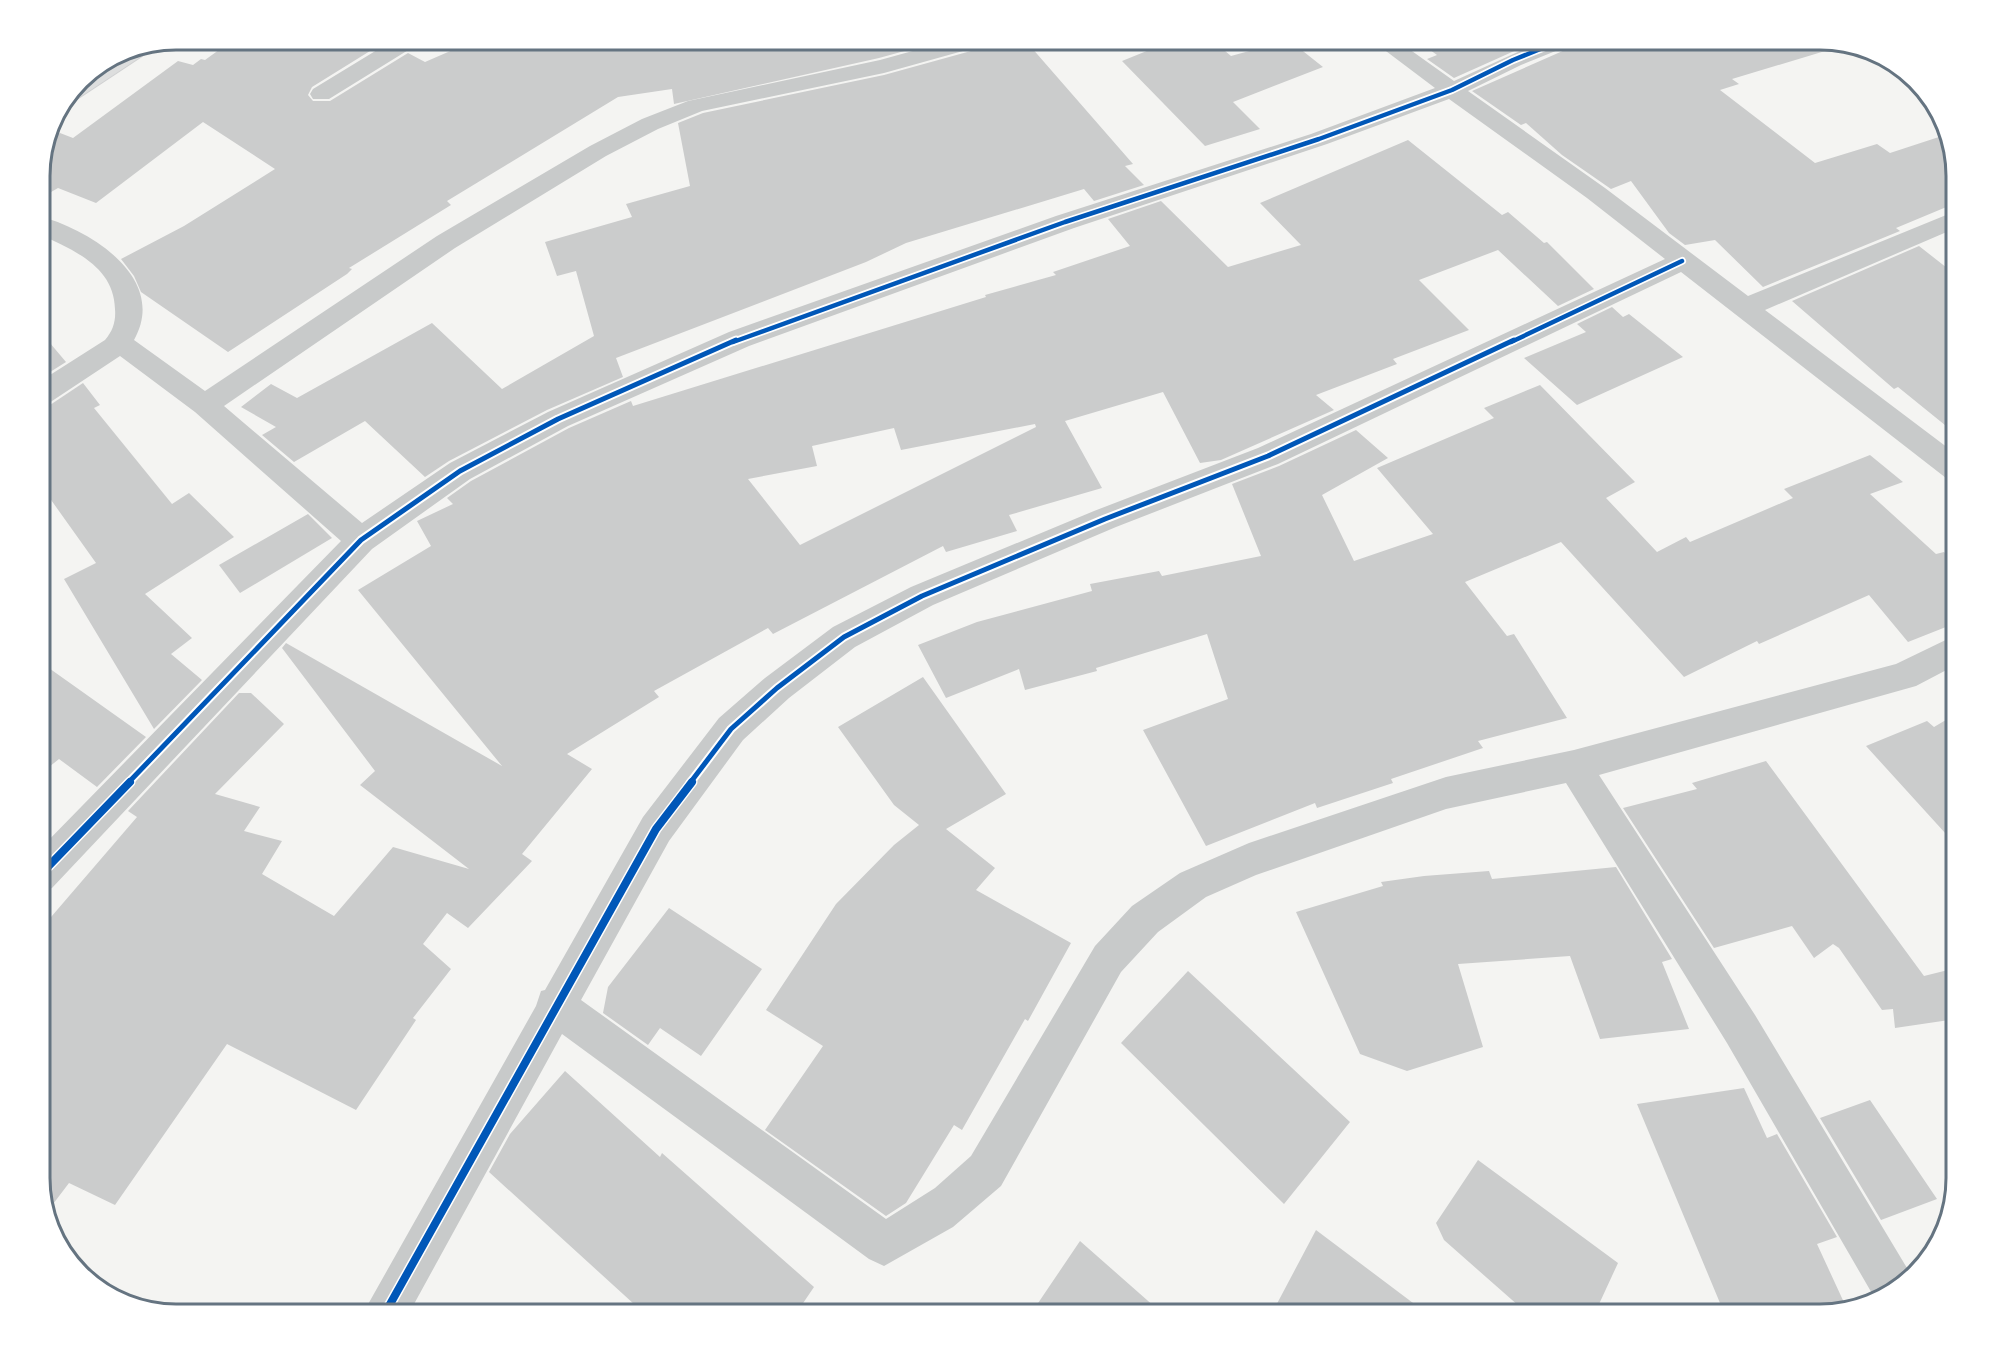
<svg xmlns="http://www.w3.org/2000/svg" width="1995" height="1354" font-family="'DM Sans',sans-serif">
  <style>
    .building { fill: #cbcccc; fill-rule: evenodd }
    .lines { fill: none; stroke-linecap: round; stroke-linejoin: round }
    .secondary-casing { stroke: #d0d1d2; stroke-width: 2 }
    .street { fill: #c8caca; fill-rule: evenodd }
    .secondary { fill: #dddede; fill-rule: evenodd }
    .cycleway-far2-casing { stroke: #fff; stroke-width: 8 }
    .cycleway-far1-casing { stroke: #fff; stroke-width: 9 }
    .cycleway-casing { stroke: #fff; stroke-width: 11 }
    .cycleway-far2 { stroke: #0057b8; stroke-width: 4.5 }
    .cycleway-far1 { stroke: #0057b8; stroke-width: 5 }
    .cycleway { stroke: #0057b8; stroke-width: 8 }
    .rim { fill: none; stroke: #657481; stroke-width: 3 }
  </style>
  <rect width="100%" height="100%" fill="#f4f4f2"/>
  <path class="building" d="M234,39H296L316,45L324,39L370,51L312,87L308,95L313,101H330L408,53L425,62L478,39H948L879,58L674,104L672,89L618,97L447,201L451,205L349,268L352,269L347,274L228,352L141,292L134,276L121,259L184,226L275,169L203,122L96,203L58,188L39,199V166L45,142L60,133L73,138L178,61L193,65L201,59L205,60Z
    M993,39H1024L1133,164L1125,166L1144,185L1094,201L1084,189L906,243L866,262L616,358L623,377L547,410L449,461L425,477L365,421L294,462L262,435L276,427L241,407L271,384L297,398L432,323L502,389L594,336L576,271L557,276L545,242L632,217L626,204L690,186L678,123L703,113L884,75L989,46Z
    M1203,39H1211L1231,56L1289,40L1323,67L1233,102L1260,129L1205,146L1122,61L1164,44L1172,51Z
    M1415,39H1541L1454,78L1427,59L1437,55Z
    M1578,39H1820L1835,43V48L1732,79L1739,84L1720,90L1815,163L1877,144L1890,153L1945,135L1956,175V203L1896,228L1900,231L1763,287L1715,240L1685,245L1669,233L1631,181L1611,189L1562,155L1526,123L1521,125L1472,91L1574,46Z
    M1408,140L1502,215L1508,212L1544,243L1547,242L1594,289L1558,306L1498,250L1419,280L1469,330L1393,359L1397,364L1316,395L1334,410L1221,460L1200,463L1163,392L1065,421L1102,488L1009,515L1017,531L946,552L943,546L773,634L768,628L654,691L659,697L567,754L592,769L522,854L532,861L468,928L447,913L423,944L451,969L413,1018L416,1020L356,1110L227,1044L115,1205L69,1183L47,1212L39,1188V931L137,817L128,811L239,693H251L284,724L215,794L260,807L244,831L282,841L262,874L334,916L393,847L469,869L360,785L375,771L282,648L286,643L502,766L358,590L431,546L417,521L453,504L447,498L471,481L569,428L631,401L633,406L986,297L985,295L1056,275L1053,272L1130,246L1108,219L1161,201L1228,267L1301,245L1260,203ZM1035,424L1036,427L800,545L748,479L817,466L812,446L894,428L901,450Z
    M1919,246L1956,275V434L1898,387L1894,389L1792,301Z
    M1612,307L1623,317L1629,314L1683,357L1577,405L1524,358L1586,332L1577,324Z
    M39,330L66,362L39,379Z
    M83,383L100,405L94,408L172,504L189,493L234,537L145,594L192,638L171,654L202,680L154,729L64,579L96,563L39,483V408L50,405Z
    M1540,385L1635,482L1606,498L1657,552L1686,537L1690,542L1793,498L1784,489L1870,455L1903,482L1870,494L1936,554L1944,552L1956,565V623L1908,642L1869,595L1759,644L1757,641L1684,677L1561,542L1465,582L1507,636L1514,634L1567,718L1478,741L1483,748L1391,779L1393,783L1317,808L1315,803L1206,846L1143,730L1228,699L1207,634L1096,668L1097,671L1025,690L1019,669L946,698L918,645L977,622L1092,591L1090,584L1159,571L1162,576L1261,556L1232,484L1279,466L1356,430L1388,458L1322,495L1354,561L1433,534L1377,468L1494,418L1484,408Z
    M308,514L332,538L240,593L219,565Z
    M39,661L146,737L97,787L59,759L39,775Z
    M923,677L1006,794L946,829L995,868L976,890L1071,943L1028,1021L1025,1019L962,1130L954,1125L906,1203L886,1216L765,1130L823,1046L766,1010L836,904L894,845L919,825L894,805L838,727Z
    M1956,714V845L1866,746L1927,721L1934,727Z
    M1766,761L1924,976L1956,968V1019L1895,1028L1893,1009L1882,1010L1839,948L1833,944L1814,958L1792,926L1714,948L1623,808L1697,789L1692,783Z
    M1616,867L1672,959L1662,962L1689,1029L1600,1039L1570,956L1458,964L1483,1047L1407,1071L1360,1054L1296,912L1383,886L1381,882L1424,876L1489,871L1492,879Z
    M669,908L762,969L701,1056L660,1028L648,1045L603,1013L608,987Z
    M1188,971L1350,1122L1284,1204L1121,1043Z
    M565,1071L660,1157L662,1153L814,1287L795,1315H646L489,1172L510,1134Z
    M1744,1088L1767,1138L1777,1134L1837,1237L1817,1244L1847,1309L1809,1315H1725L1637,1104Z
    M1870,1100L1937,1199L1881,1220L1820,1118Z
    M1478,1160L1618,1263L1594,1315H1529L1444,1240L1436,1223Z
    M1316,1230L1429,1315H1271Z
    M1080,1241L1164,1315H1030Z"/>
  <g class="lines">
    <g class="secondary-casing">
      <path id="secondary" d="M153,43L151,50L77,99L65,100C87,66 114,51 153,43Z"/>
    </g>
    <path class="street" d="M395,39H421L418,44L329,99H313L310,94L313,89Z
      M956,39H991L988,44L884,73L702,111L658,129L606,156L455,248L224,406L362,523L450,463L548,412L729,332L1056,216L1311,134L1435,88L1370,39H1395L1454,81L1546,39H1576L1573,44L1521,65L1468,91L1605,188L1748,296L1956,211V228L1765,310L1956,454V481L1946,478L1681,272L1278,464L1116,527L933,605L855,647L789,698L743,740L669,841L581,1000L886,1219L935,1188L971,1156L1095,946L1132,906L1180,873L1249,843L1446,777L1574,750L1896,664L1956,635V665L1916,686L1599,775L1755,1015L1910,1273L1880,1301L1877,1302L1727,1043L1566,783L1446,809L1256,875L1206,897L1158,932L1121,972L1001,1186L953,1227L884,1266L869,1259L562,1034L408,1315H362L536,1006L541,991L545,990L643,817L719,718L765,678L833,627L911,587L1094,511L1258,448L1665,259L1587,198L1449,99L1327,144L1074,228L749,346L568,426L470,479L372,549L52,888L39,893V850L341,541L195,412L120,356L49,403L39,406V382L105,340C113,331 116,321 115,309C114,266 73,250 39,234V216C89,229 169,278 134,340L205,391L437,236L590,146L642,119L688,101L880,60Z"/>
    <use href="#secondary" class="secondary"/>
    <g class="cycleway-far2-casing">
      <path id="cycleway-far2" d="M733,342L1065,222L1319,139L1452,90L1513,60L1565,39
        M1511,342L1682,261"/>
    </g>
    <g class="cycleway-far1-casing">
      <path id="cycleway-far1" d="M128,783L361,540L460,471L558,419L736,340
        M690,783L731,729L777,688L844,637L922,596L1105,519L1268,456L1514,340"/>
    </g>
    <g class="cycleway-casing">
      <path id="cycleway" d="M39,876L130,782
        M384,1315L656,829L692,782"/>
    </g>
    <use href="#cycleway-far2" class="cycleway-far2"/>
    <use href="#cycleway-far1" class="cycleway-far1"/>
    <use href="#cycleway" class="cycleway"/>
  </g>
  <path d="M0 0H1995V1354H0ZM176 50H1820A126 126 0 0 1 1946 176V1178A126 126 0 0 1 1820 1304H176A126 126 0 0 1 50 1178V176A126 126 0 0 1 176 50Z" fill="#fff" fill-rule="evenodd"/>
  <path class="rim" d="M176 50H1820A126 126 0 0 1 1946 176V1178A126 126 0 0 1 1820 1304H176A126 126 0 0 1 50 1178V176A126 126 0 0 1 176 50Z"/>
</svg>
